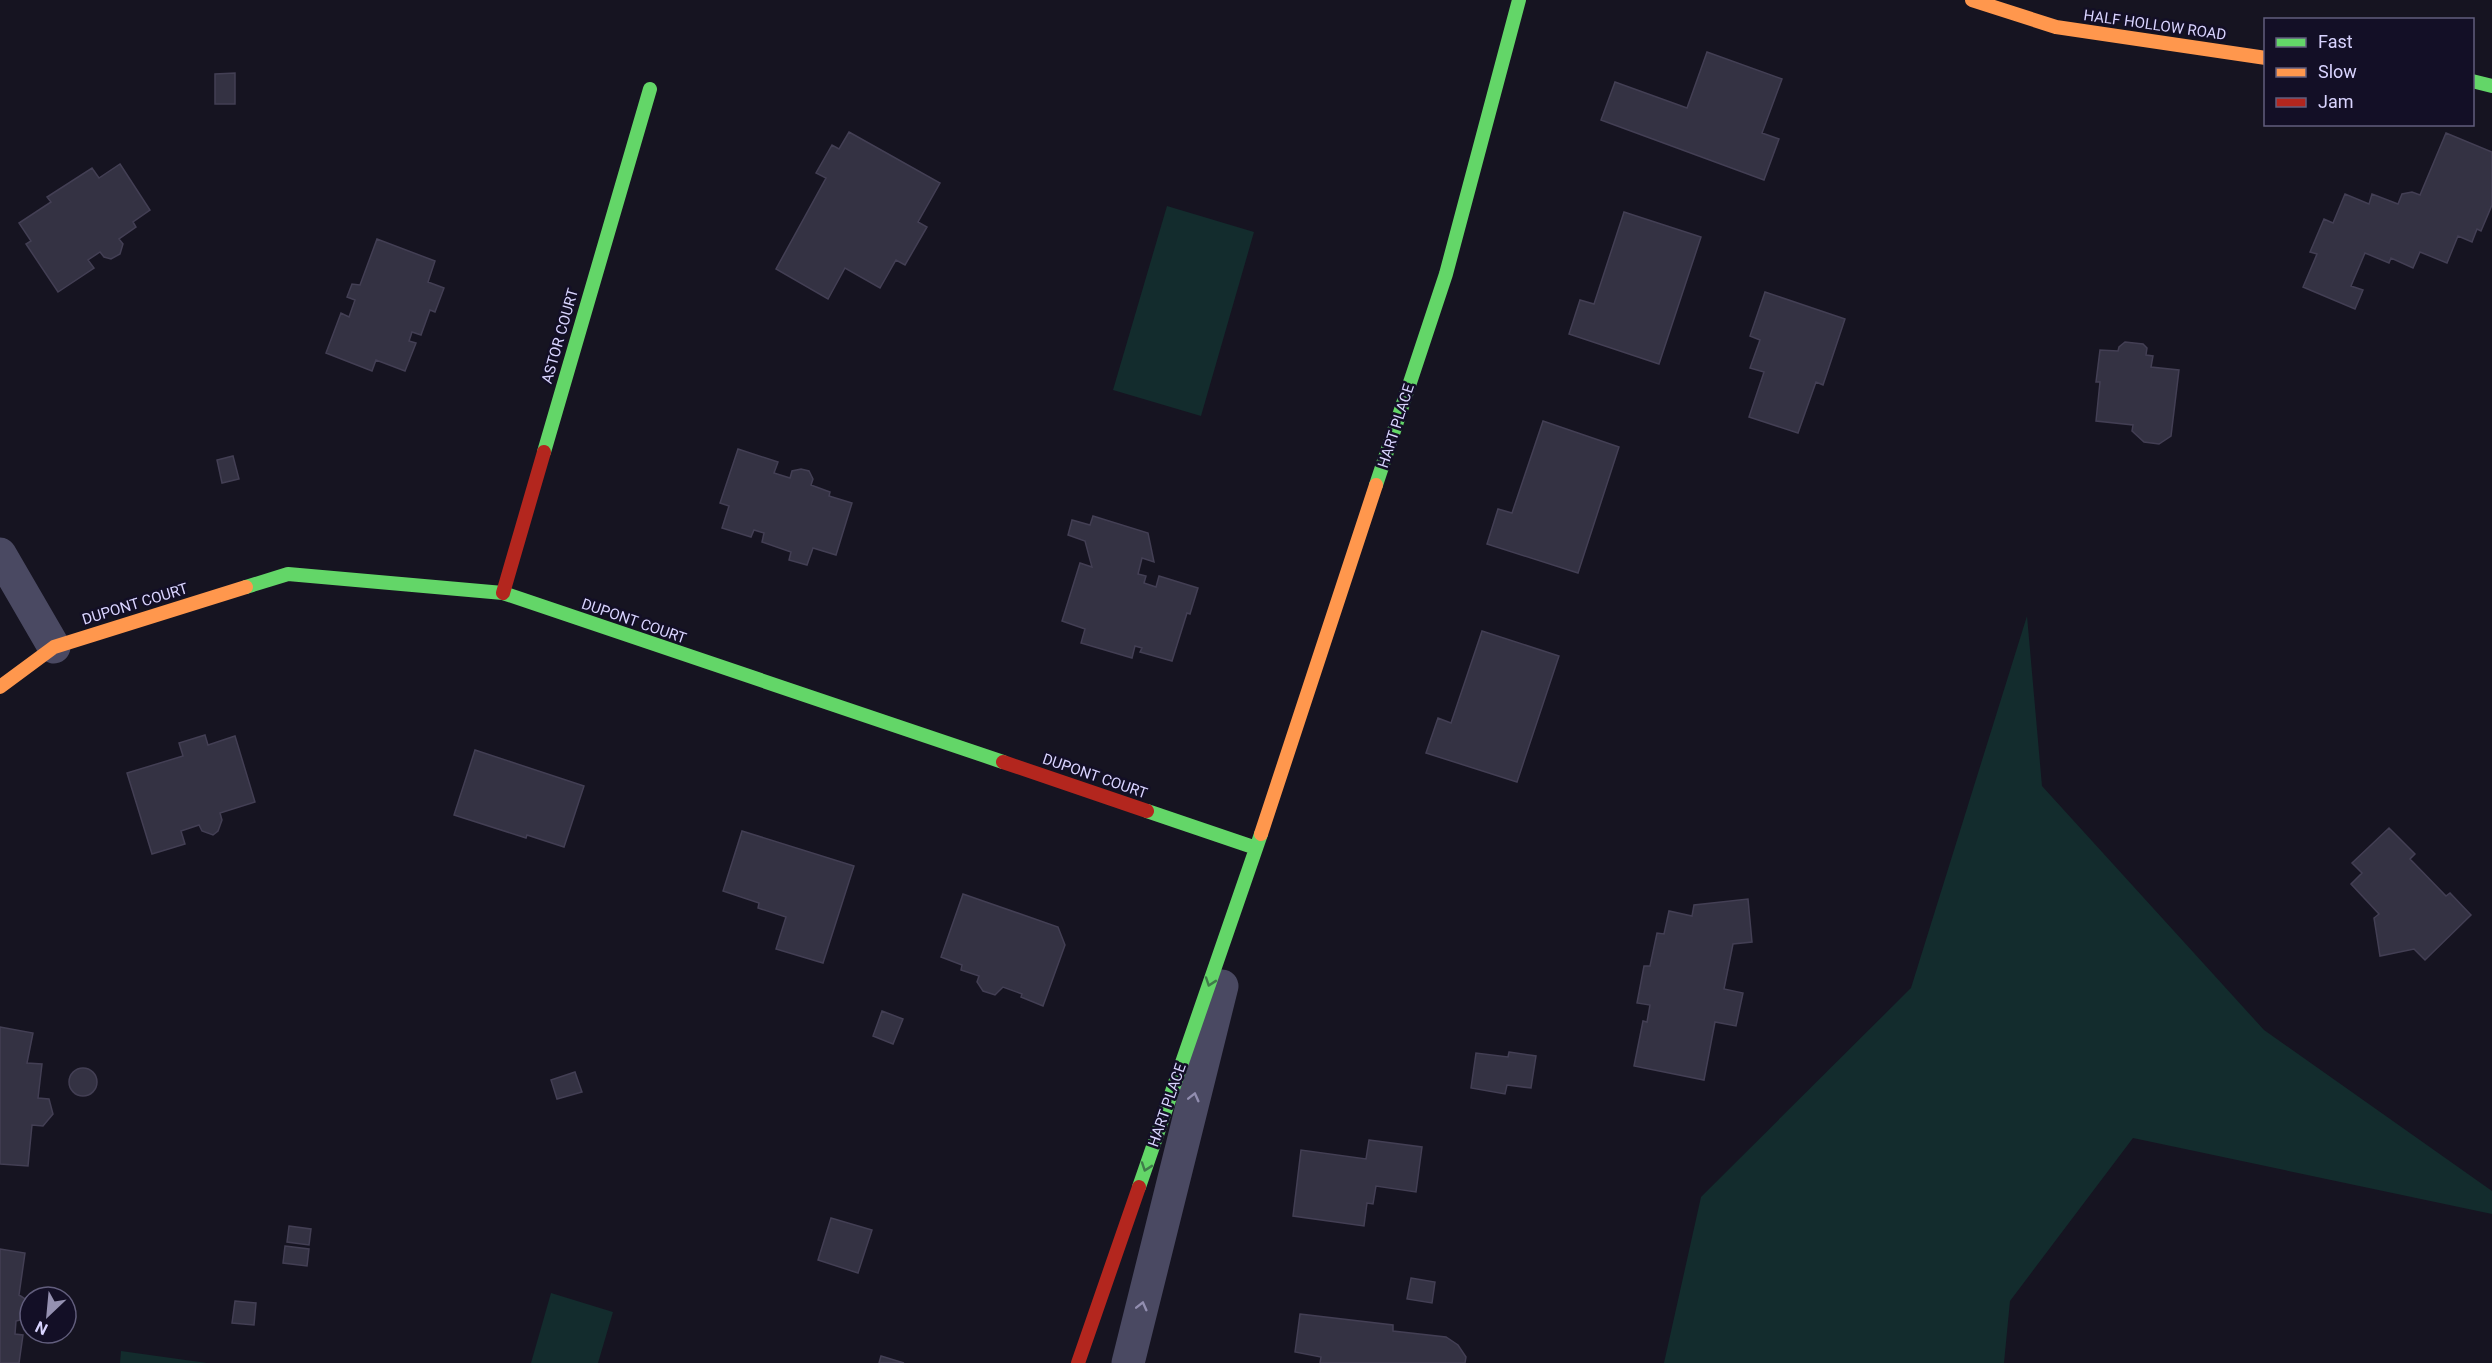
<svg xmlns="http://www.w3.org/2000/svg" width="2492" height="1363" font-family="Roboto,sans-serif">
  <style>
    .green { fill: #132c2d }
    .building { fill: #343243; stroke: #433f54; stroke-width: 1.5 }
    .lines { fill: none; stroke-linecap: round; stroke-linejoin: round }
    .street { stroke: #4a4962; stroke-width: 33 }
    .fast { stroke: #63d668; stroke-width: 14 }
    .slow { stroke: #ff974d; stroke-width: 14 }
    .jam { stroke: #b3261e; stroke-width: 14 }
    .oneway { stroke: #3f7c4a }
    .oneway2 { stroke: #928eb0 }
    .labels { text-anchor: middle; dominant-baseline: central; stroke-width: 5; stroke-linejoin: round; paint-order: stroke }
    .street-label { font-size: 15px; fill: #d9d4ff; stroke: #130f26 }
  </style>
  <rect width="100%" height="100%" fill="#161421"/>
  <path class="green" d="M1167,206L1254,232L1201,416L1113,390Z
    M2027,616L2042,786L2264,1030L2492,1191V1214L2133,1138L2010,1301L2004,1363H1664L1701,1197L1911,988Z
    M551,1293L613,1312L598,1363H531Z
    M121,1351L207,1363H120Z"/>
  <path class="building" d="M1707,52L1782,79L1762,133L1779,139L1764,180L1601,120L1615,82L1687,108Z
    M235,73V104H215V74Z
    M849,132L940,183L918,222L927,227L905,265L896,260L880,288L845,268L828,299L776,269L826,178L816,173L832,145L839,149Z
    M2446,133L2492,152V205L2481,231L2477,229L2472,242L2458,236L2447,263L2420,252L2413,268L2391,258L2389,263L2365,253L2351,286L2363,290L2355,309L2303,287L2317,254L2310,252L2324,219L2333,223L2345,194L2369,204L2372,194L2398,204L2402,194L2412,192L2420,195Z
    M120,164L150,210L133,222L136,227L119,239L123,244L120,254L111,259L104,257L100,252L88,260L94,268L58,292L26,244L31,241L19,223L51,202L47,197L92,168L99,178Z
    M1624,212L1701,237L1659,364L1569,334L1580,300L1594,304Z
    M377,239L435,261L428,282L444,288L435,312L430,310L421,335L412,332L409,341L416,343L405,371L376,360L372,371L326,353L341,313L349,317L355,300L347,297L352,284L360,285Z
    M1765,292L1845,319L1823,385L1816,382L1798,433L1749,417L1764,372L1750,368L1760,340L1750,336Z
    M2125,342L2143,344L2147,348L2146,355L2153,356L2151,367L2179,370L2171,436L2159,444L2144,442L2132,431L2133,425L2096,421L2100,382H2096L2100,350L2118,351L2119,347Z
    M1543,421L1619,447L1578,573L1487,544L1498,509L1512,513Z
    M738,449L778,462L774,473L790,478L792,471L801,469L809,471L813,479L811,485L830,492L829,496L852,503L836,555L813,548L807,565L789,560L791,552L762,542L764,533L754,530L751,537L722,528L729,506L720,503Z
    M233,456L239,479L222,483L217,460Z
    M1093,516L1148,533L1154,562L1142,558L1138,574L1146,576L1144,583L1156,587L1159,576L1198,588L1190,614L1187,613L1172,661L1140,652L1142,648L1135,646L1132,658L1081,643L1085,629L1062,621L1080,563L1092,567L1085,541L1068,535L1072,520L1090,525Z
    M1482,631L1559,656L1517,782L1426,753L1438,718L1451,723Z
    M205,735L208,745L235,736L255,802L220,813L222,820L218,831L213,835L202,831L199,825L181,831L185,844L152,854L127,773L183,756L179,743Z
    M475,750L584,786L564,847L527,835L526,838L454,815Z
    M2389,828L2415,854L2410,859L2446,896L2450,893L2471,915L2425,960L2414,949L2380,956L2374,918L2379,914L2351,884L2362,873L2352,863Z
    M742,831L854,866L823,963L776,949L786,917L758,908L759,903L723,891Z
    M963,894L1058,927L1065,945L1043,1006L1021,997L1022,994L1003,987L995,995L983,991L977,982L979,976L961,970L962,965L941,957Z
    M1748,899L1752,942L1733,944L1724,989L1743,993L1736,1026L1715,1022L1704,1080L1634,1066L1643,1021L1647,1022L1650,1005L1637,1003L1644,966H1650L1657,933L1664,934L1669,911L1692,916L1694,905Z
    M882,1011L903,1019L893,1044L873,1036Z
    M0,1027L33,1033L27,1063L42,1064L38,1098L49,1099L53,1114L43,1126L32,1125L28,1166L0,1164Z
    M1509,1052L1536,1056L1531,1088L1507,1085L1505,1094L1471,1088L1476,1053L1508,1057Z
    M69 1082a14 14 0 1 1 28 0a14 14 0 1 1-28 0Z
    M575,1072L582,1092L557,1099L551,1080Z
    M1369,1140L1422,1147L1416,1192L1376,1186L1373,1204L1367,1203L1364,1226L1293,1216L1301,1150L1366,1159Z
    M831,1218L872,1230L858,1273L818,1260Z
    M289,1226L311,1229L309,1245L287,1242Z
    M285,1246L309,1249L307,1266L283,1263Z
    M0,1249L25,1253L19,1295L27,1300L29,1309L24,1319L16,1321L15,1334L23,1335L19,1363H0Z
    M1411,1278L1435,1282L1432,1303L1407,1299Z
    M235,1301L256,1303L254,1325L232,1323Z
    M1300,1314L1393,1325V1331L1446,1337L1458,1345L1466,1357L1465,1363H1320L1321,1357L1295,1352Z
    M881,1356L904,1363H879Z"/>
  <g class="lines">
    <path class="street" d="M0,554L54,647
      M1128,1363L1222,986"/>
    <path class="fast" d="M2472,81L2492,86
      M544,452L650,89
      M1376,485L1446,274L1519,0
      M246,587L288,574L503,593L1003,762
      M1147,811L1256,848
      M1139,1187L1261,834"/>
    <path class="slow" d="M1972,0L2056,27L2266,58
      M0,687L54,647L246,587
      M1261,834L1376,485"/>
    <path class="jam" d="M503,593L544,452
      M1003,762L1147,811
      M1078,1363L1139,1187"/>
  </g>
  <defs><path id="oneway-chevron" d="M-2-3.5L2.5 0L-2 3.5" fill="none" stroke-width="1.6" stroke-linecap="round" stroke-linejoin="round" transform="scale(1.5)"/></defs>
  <g class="oneway">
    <use href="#oneway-chevron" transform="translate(1210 982) rotate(109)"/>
    <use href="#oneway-chevron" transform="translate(1146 1167) rotate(109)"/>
  </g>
  <g class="oneway2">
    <use href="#oneway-chevron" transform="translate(1194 1097) rotate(-76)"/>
    <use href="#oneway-chevron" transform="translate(1142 1306) rotate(-76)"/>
  </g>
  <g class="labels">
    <g class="street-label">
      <text transform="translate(2155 25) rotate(8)">HALF HOLLOW ROAD</text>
      <text transform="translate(560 336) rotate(-74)">ASTOR COURT</text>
      <text transform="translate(1396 426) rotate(-72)">HART PLACE</text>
      <text transform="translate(135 604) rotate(-17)">DUPONT COURT</text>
      <text transform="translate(634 621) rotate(19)">DUPONT COURT</text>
      <text transform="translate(1095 776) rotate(19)">DUPONT COURT</text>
      <text transform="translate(1167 1105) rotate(-71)">HART PLACE</text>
    </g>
  </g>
  <rect x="2264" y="18" width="210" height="108" fill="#130f26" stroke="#625e7d" stroke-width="1.5"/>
  <rect x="2276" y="38" width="30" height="9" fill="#63d668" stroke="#625e7d" stroke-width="1.5"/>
  <text x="2318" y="48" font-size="18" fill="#d9d4ff">Fast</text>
  <rect x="2276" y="68" width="30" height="9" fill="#ff974d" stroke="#625e7d" stroke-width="1.5"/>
  <text x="2318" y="78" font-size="18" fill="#d9d4ff">Slow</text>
  <rect x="2276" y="98" width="30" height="9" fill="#b3261e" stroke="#625e7d" stroke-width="1.5"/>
  <text x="2318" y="108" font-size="18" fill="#d9d4ff">Jam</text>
  <g transform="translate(48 1315) rotate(206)"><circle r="28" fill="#130f26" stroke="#625e7d" stroke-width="1.5"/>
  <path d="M0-4.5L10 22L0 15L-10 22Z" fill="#9591b1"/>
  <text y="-9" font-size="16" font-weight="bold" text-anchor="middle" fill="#d9d4ff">N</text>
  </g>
</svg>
